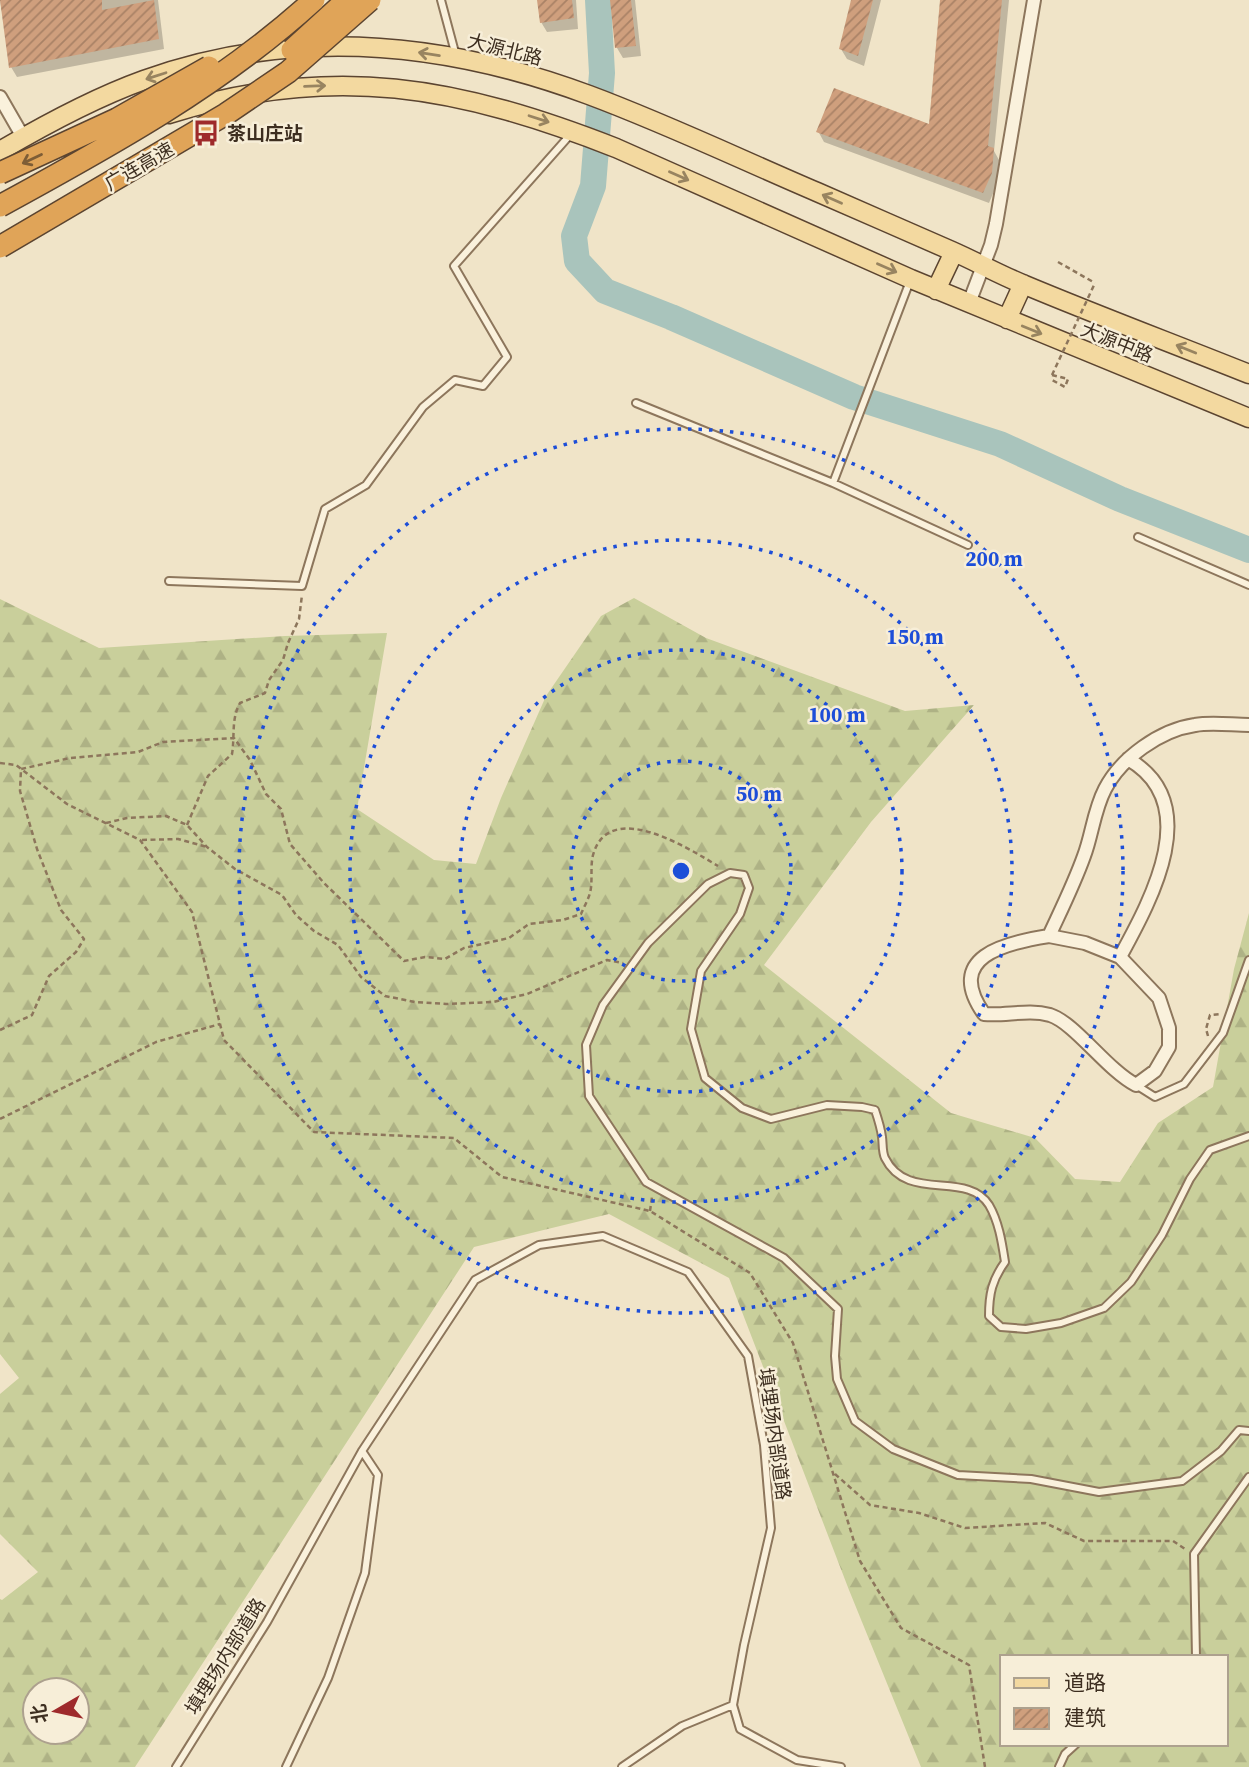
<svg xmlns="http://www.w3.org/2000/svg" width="1249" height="1767" font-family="'Source Serif 4','Noto Sans SC',serif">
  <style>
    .forest { fill: url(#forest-firs); fill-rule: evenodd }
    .shadow { fill: #0003 }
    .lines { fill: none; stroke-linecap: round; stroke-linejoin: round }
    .river { stroke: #a9c4bc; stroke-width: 26 }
    .building { fill: url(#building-hatch) }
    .lane-casing { stroke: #8d765c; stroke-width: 10 }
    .street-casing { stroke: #8d765c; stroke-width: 16 }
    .primary-casing { stroke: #5b4430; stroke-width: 21 }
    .path { stroke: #8d765c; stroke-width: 2.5; stroke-dasharray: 5 3.5; stroke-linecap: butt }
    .lane { stroke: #faf1dc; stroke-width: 6 }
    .street { stroke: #faf1dc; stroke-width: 12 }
    .primary { stroke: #f3d9a0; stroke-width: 18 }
    .highway-bridge-casing { stroke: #5b4430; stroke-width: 24; stroke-linecap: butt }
    .path-bridge { stroke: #8d765c; stroke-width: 2.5; stroke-dasharray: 5 3.5; stroke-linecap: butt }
    .highway-bridge { stroke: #e0a458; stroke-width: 21 }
    .oneway { stroke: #988460 }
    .oneway2 { stroke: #7e5d36 }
    .ring { fill: none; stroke: #1d4ed8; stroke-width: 3.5; stroke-dasharray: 3.5 7 }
    .labels { text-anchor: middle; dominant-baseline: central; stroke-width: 5; stroke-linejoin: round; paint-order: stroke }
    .street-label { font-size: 19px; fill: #3d2e20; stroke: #f7eed8 }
    .poi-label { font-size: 19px; font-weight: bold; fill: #3d2e20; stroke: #f7eed8; text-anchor: start }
    .centre { fill: #1d4ed8; stroke: #f7eed8; stroke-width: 3.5 }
    .ring-label { font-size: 21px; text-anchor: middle; font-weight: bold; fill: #1d4ed8; stroke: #f7eed8; stroke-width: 5; stroke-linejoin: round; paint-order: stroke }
  </style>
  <defs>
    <pattern id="forest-firs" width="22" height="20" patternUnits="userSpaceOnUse" patternTransform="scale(1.75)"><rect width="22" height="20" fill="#c9cf9b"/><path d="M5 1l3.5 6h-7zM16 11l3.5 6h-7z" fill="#aeb285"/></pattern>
    <pattern id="building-hatch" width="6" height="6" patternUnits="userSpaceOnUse" patternTransform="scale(1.75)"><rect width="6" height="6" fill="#cf9f7d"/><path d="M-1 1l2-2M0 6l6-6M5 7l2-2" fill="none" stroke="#a98266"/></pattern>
  </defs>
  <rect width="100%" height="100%" fill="#f0e4c8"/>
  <path class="forest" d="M634,598L706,638L905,711L974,705L871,822L764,965L951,1113L1035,1138L1075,1179L1120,1182L1158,1123L1213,1087L1234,969L1249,913V1767H921L849,1590L729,1278L609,1214L474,1247L135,1767H0V1599L2,1600L38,1572L0,1534V1394L19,1378L0,1354V599L99,648L285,636L387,633L357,809L434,860L476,864L501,798L546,696L601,616ZM1002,1657H1226V1744H1002ZM35,1690H77V1732H35Z"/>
  <path class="shadow" d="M0,0H158L164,49L17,77L11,67Z
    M539,0H576L578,29L547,32L541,22Z
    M612,0H635L641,56L623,58L617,48Z
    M853,0H881L864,66L847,59L841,49Z
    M942,0H1009L994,151L999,160L997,184L989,203L824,142L818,131L931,126Z"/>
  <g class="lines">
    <path class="river" d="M598,0L602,73L593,186L574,236L577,261L605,291L671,317L854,397L1000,444L1120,499L1249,550"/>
  </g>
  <path class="building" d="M0,0H102V10L154,0L159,39L9,68Z
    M537,0H572L574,18L540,23Z
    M610,0H631L636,46L615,48Z
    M851,0H873L858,56L839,49Z
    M940,0H1002L988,146L994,148L992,173L983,193L816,132L834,88L929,124Z"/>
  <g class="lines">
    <g class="lane-casing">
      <path id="lane" d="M441,0L456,56
        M636,403L833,483L968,545
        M833,483L910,281
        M1138,537L1249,585
        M169,581L302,586L325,509L366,485L423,407L455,380L483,386L507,357L454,266L570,135
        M1136,1085L1155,1097L1184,1084L1223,1033L1249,960
        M1249,1136L1210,1150L1190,1179L1162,1235L1131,1282L1104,1308L1061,1323L1026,1329L1001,1327L989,1316C989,1294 992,1280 1005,1262C1002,1243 999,1222 989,1205C967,1170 907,1203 885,1158C882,1152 883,1143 882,1137C881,1128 878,1119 875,1110L862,1107L827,1105L771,1119L742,1108L705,1078L691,1029L701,971L740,914L749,888L744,875L730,873L708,884L648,943L603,1005L586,1045L589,1096L646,1182L784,1258L838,1309L835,1356L837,1379L855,1421L893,1449L958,1475L1031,1479L1099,1492L1182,1481L1221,1451L1239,1430L1249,1431
        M1196,1657L1194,1554L1249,1477
        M176,1767L267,1622L362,1451L475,1280L539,1245L603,1236L688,1272L748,1356L764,1445L771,1528L744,1645L733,1705L740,1729L797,1760L841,1767
        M286,1767L328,1678L365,1573L378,1475L362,1451
        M622,1767L682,1726L733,1705
        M1059,1767L1065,1754L1076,1744"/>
    </g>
    <g class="street-casing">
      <path id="street" d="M0,97L23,137
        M969,303L991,245L996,224L1034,0
        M1049,936L1085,943L1120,957L1159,998L1169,1028V1047L1155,1071L1136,1085C1107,1070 1075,1023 1050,1015C1028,1009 1006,1016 984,1014C944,957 1004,943 1049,936Z
        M1049,936C1061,910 1074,884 1084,856C1092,835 1094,810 1105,789C1121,758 1160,730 1195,725C1212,722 1232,725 1249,725
        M1120,957C1151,900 1205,803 1128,759"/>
    </g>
    <g class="primary-casing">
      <path id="primary" d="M169,114C333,62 460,87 616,148L911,279L1249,418
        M0,151C46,124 94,98 144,80C292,27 444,41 589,95C667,124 742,160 817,192C862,212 907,231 952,251C977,262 1000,275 1025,285C1099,316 1174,344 1249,374
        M936,290L954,252
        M1007,319L1023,284"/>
    </g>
    <path class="path" d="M1058,262L1095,283
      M1052,375L1068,379L1065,387L1052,380
      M0,763L16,765L67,804L140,840L192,912L224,1040L314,1132L454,1138L502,1177L650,1211L750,1273L793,1343L860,1561L901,1628L969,1665L985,1767
      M106,823L127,818L166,816L187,825L207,847L235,869L282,895L296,915L314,931L338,945L361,977L385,996L415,1002L446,1004L493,1002L527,994L607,960L623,963
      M187,825L208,776L232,754C235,736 231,719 240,703L265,693L269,680L283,660L288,643L299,619L302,595
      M142,840L178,839L207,847
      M0,1030L32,1015L49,976L76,952L84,939L61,910L37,849L20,791L21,769L70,758L138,752L163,742L234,738L250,760L266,794L281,809L290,844L324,883L404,961L425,957L445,959L464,948L509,938L529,924L563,920L581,914C584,907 588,900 590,893C593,881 590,867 593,855C609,798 688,848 718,866
      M1208,1036L1206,1029L1210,1015L1220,1014
      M0,1119L156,1042L220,1024
      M650,1211L652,1197
      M835,1474L870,1505L919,1513L965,1528L1045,1523L1084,1541H1173L1185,1549"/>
    <use href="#lane" class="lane"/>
    <use href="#street" class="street"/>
    <use href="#primary" class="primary"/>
    <g class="highway-bridge-casing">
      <path id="highway-bridge" d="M292,50L347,0
        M0,173L117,119L209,67
        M0,206C110,146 221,85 314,0
        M0,247L226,114L288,72L370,0"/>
    </g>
    <path class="path-bridge" d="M1052,375L1095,283"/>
    <use href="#highway-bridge" class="highway-bridge"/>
  </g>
  <defs><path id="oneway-shaft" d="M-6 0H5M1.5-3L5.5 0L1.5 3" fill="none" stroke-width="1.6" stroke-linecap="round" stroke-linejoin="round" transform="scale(1.75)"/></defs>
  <g class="oneway">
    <use href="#oneway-shaft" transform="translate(429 54) rotate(-171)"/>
    <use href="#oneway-shaft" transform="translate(156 76) rotate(162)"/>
    <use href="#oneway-shaft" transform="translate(315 86) rotate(-2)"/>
    <use href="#oneway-shaft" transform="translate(539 119) rotate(18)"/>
    <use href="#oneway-shaft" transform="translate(679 176) rotate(24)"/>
    <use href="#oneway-shaft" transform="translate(832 199) rotate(-156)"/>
    <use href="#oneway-shaft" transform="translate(887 268) rotate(24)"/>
    <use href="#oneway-shaft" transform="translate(1032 330) rotate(22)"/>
    <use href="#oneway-shaft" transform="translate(1186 349) rotate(-158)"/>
  </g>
  <use class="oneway2" href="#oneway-shaft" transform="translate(32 159) rotate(155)"/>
  <g class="ring">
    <circle cx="681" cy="871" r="110"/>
    <circle cx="681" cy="871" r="221"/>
    <circle cx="681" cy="871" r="331"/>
    <circle cx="681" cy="871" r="442"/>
  </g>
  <defs>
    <g id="bus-bare" transform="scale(2.1)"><path d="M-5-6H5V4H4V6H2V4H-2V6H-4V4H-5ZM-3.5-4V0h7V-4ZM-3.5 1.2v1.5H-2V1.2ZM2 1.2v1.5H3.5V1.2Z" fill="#9e2a2b" stroke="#f7eed8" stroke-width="2.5" paint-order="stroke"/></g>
  </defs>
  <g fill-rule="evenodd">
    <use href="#bus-bare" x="206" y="133"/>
  </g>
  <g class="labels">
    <g class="street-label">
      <text transform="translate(505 49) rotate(14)">大源北路</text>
      <text transform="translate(139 166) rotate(-30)">广连高速</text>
      <text transform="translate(1117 342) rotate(22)">大源中路</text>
      <text transform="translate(775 1434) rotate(82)">填埋场内部道路</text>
      <text transform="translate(225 1656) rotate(-58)">填埋场内部道路</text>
    </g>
    <g class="poi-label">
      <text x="227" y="133">茶山庄站</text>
    </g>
  </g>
  <circle cx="681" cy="871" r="10" class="centre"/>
  <g class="ring-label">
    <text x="994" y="566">200 m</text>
    <text x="915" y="644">150 m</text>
    <text x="837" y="722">100 m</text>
    <text x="759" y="801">50 m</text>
  </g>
  <rect x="1000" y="1655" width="228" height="91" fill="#f7eed8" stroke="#ada18e" stroke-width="2"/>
  <rect x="1014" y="1678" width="35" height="10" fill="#f3d9a0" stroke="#ada18e" stroke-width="2"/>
  <text x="1064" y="1690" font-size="21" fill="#3d2e20">道路</text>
  <rect x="1014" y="1708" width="35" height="21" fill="url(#building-hatch)" stroke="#ada18e" stroke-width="2"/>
  <text x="1064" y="1725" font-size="21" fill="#3d2e20">建筑</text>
  <g transform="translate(56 1711) rotate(261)"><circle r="33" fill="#f7eed8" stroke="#ada18e" stroke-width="2"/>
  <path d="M0-5L12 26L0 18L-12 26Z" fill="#9e2a2b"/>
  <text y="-10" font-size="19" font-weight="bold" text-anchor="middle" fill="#3d2e20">北</text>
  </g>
</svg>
